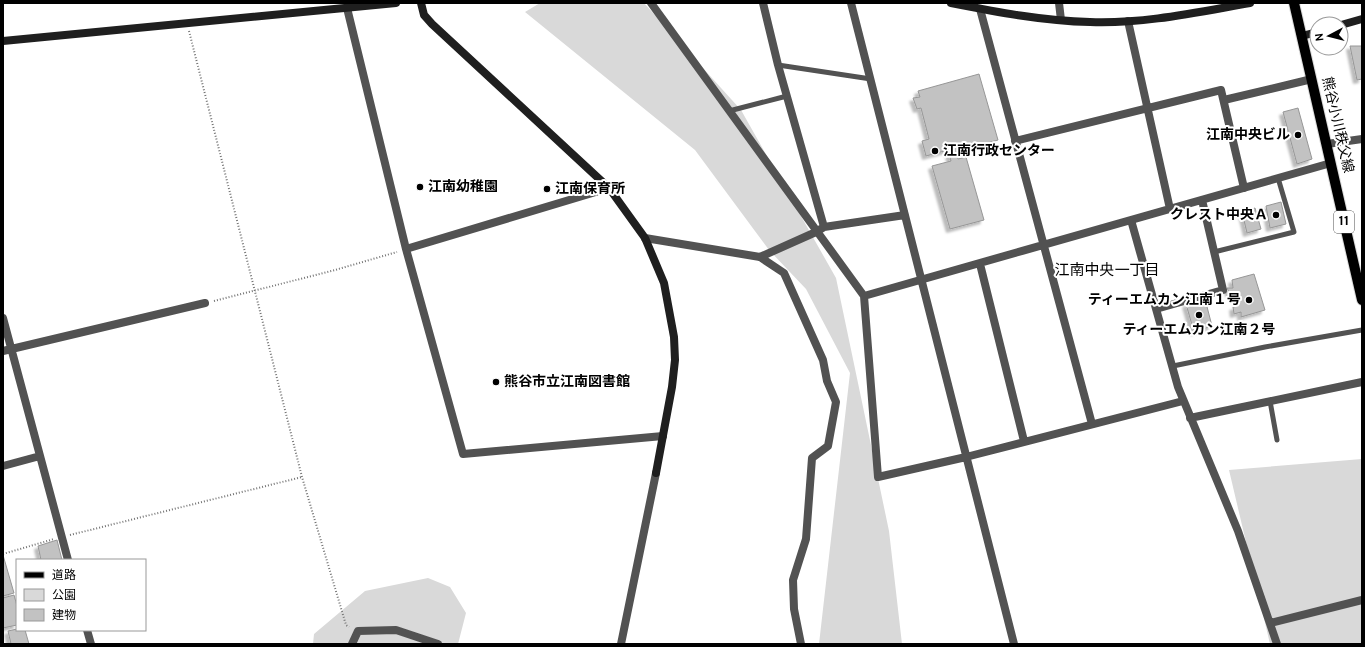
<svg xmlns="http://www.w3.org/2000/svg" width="1365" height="647" font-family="Overpass,'Noto Sans JP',sans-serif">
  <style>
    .green { fill: #d9d9d9 }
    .building { fill: #c2c2c2; stroke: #969696; filter: url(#shadow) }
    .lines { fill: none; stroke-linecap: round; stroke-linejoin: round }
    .primary-casing { stroke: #dbdbdb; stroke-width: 12 }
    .path { stroke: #747474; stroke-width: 2; stroke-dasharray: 1 2; stroke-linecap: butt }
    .lane { stroke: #525252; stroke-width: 5 }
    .street { stroke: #525252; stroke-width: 8 }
    .secondary { stroke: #1f1f1f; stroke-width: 8 }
    .primary { stroke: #000; stroke-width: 10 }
    .poi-dot { fill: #000; stroke: #fff; stroke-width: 1.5 }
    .labels { text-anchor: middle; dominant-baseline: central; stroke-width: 4; stroke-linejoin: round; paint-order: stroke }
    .shield { fill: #fff; stroke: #4c4c4c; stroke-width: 1 }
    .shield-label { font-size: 13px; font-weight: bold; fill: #000 }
    .street-label { font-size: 14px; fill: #000; stroke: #fff }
    .poi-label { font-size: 14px; font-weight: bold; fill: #000; stroke: #fff; text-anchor: start }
    .neighbourhood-label { font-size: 15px; fill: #000; stroke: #fff }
  </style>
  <defs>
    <filter id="shadow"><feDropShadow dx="-3.5" dy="3.5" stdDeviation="1" flood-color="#0004"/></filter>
  </defs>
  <rect width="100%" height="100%" fill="#fff"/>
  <path class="green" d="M540,3H644L741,110L836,278L889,531L902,644H819L850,373L806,289L769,250L695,150L525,12Z
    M1362,459V644H1270L1229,470Z
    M428,578L450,587L466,613L458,644H313L314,634L365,591Z"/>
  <path class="building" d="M1350,46H1362V79L1357,80Z
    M979,74L998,140L956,152L958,159L966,157L984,220L950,229L932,166L951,161L948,150L926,156L922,141L929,139L921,108L917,109L913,98L920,97L918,91Z
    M1298,108L1312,159L1297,164L1283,112Z
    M1281,202L1286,224L1270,228L1266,206Z
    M1255,208L1261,229L1247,233L1242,212Z
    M1254,274L1265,310L1241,317V312L1234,314L1233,307L1238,306L1235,292L1230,294L1227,288H1233L1232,280Z
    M1205,299L1212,326L1194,332L1186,304Z
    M57,540L62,560H41L38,546Z
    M3,555L14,593L3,596Z
    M14,595L17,606V625L3,628V598Z
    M17,629L25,630L29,644H11L8,631Z"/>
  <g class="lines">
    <g class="primary-casing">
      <path id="primary" d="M1294,3L1362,300"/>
    </g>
    <path class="path" d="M189,31L302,477L346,625L349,627
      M214,301L335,270L397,252
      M70,535L302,477
      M3,554L54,539"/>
    <path class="lane" d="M778,65L871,79
      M729,111L787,96
      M1214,252L1294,232L1278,178
      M1173,366L1265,347L1362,330
      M1270,401L1277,440"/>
    <path class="street" d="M651,3L864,296
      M763,3L778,65L824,227
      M851,3L1014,644
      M1059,3L1061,20
      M347,8L406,249L463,454L663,436
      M980,9L1092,424
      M1128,21L1170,209
      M1224,100L1312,79
      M1015,141L1221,90L1244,188
      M1327,144L1362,139
      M1131,220L1178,387L1238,531L1277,644
      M645,238L760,257L784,273L823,360L827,381L836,402L828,446L812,458L806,539L793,580L794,609L801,644
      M406,249L609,188
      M760,257L816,232L824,227L905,215
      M980,264L1024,441
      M1156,309L1223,290L1202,200
      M3,318L68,560
      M3,351L205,303
      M1183,401L966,457L878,477L864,296L1331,163
      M1190,418L1362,382
      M3,466L40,456
      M1270,623L1362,600
      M87,630L91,644
      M352,644L358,631L396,630L438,644
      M621,644L656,473"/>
    <path class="secondary" d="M421,3L424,15L432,24L609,188L645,238L664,283L674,337L675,360L672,387L656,473
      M951,3C997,12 1043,21 1090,22C1144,24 1198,12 1250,3
      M1341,25L1362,19
      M1302,36L1317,32
      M3,41L396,3"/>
    <use href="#primary" class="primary"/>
  </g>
  <g class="poi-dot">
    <circle cx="1298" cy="135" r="4"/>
    <circle cx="935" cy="151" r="4"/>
    <circle cx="420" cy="187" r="4"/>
    <circle cx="547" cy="189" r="4"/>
    <circle cx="1276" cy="215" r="4"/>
    <circle cx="1249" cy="300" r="4"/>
    <circle cx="1199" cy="315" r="4"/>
    <circle cx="496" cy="382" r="4"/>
  </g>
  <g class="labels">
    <rect class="shield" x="1334" y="211" width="20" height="22" rx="3"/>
    <g class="shield-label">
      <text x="1344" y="222">11</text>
    </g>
    <g class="street-label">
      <text transform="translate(1337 125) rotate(77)">熊谷小川秩父線</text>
    </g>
    <g class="poi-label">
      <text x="1290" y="135" text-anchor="end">江南中央ビル</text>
      <text x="943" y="151">江南行政センター</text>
      <text x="428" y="187">江南幼稚園</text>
      <text x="555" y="189">江南保育所</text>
      <text x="1268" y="215" text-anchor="end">クレスト中央Ａ</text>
      <text x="1241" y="300" text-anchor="end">ティーエムカン江南１号</text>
      <text x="1199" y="330" text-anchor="middle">ティーエムカン江南２号</text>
      <text x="504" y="382">熊谷市立江南図書館</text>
    </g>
    <g class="neighbourhood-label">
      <text x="1107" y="271">江南中央一丁目</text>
    </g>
  </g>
  <rect width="1365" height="647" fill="none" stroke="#000000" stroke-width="8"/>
  <rect x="16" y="559" width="130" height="72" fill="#ffffff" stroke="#999999"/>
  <rect x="24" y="572" width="20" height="6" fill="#000000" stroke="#999999"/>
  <text x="52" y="579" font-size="12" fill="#000000">道路</text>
  <rect x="24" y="589" width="20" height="12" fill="#d9d9d9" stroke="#999999"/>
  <text x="52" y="599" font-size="12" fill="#000000">公園</text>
  <rect x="24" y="609" width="20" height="12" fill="#c2c2c2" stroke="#999999"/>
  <text x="52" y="619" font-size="12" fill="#000000">建物</text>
  <g transform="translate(1329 36) rotate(263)"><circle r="19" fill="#ffffff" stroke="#999999"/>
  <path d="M0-3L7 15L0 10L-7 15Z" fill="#000000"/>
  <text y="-6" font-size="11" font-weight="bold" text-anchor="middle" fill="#000000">N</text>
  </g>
</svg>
